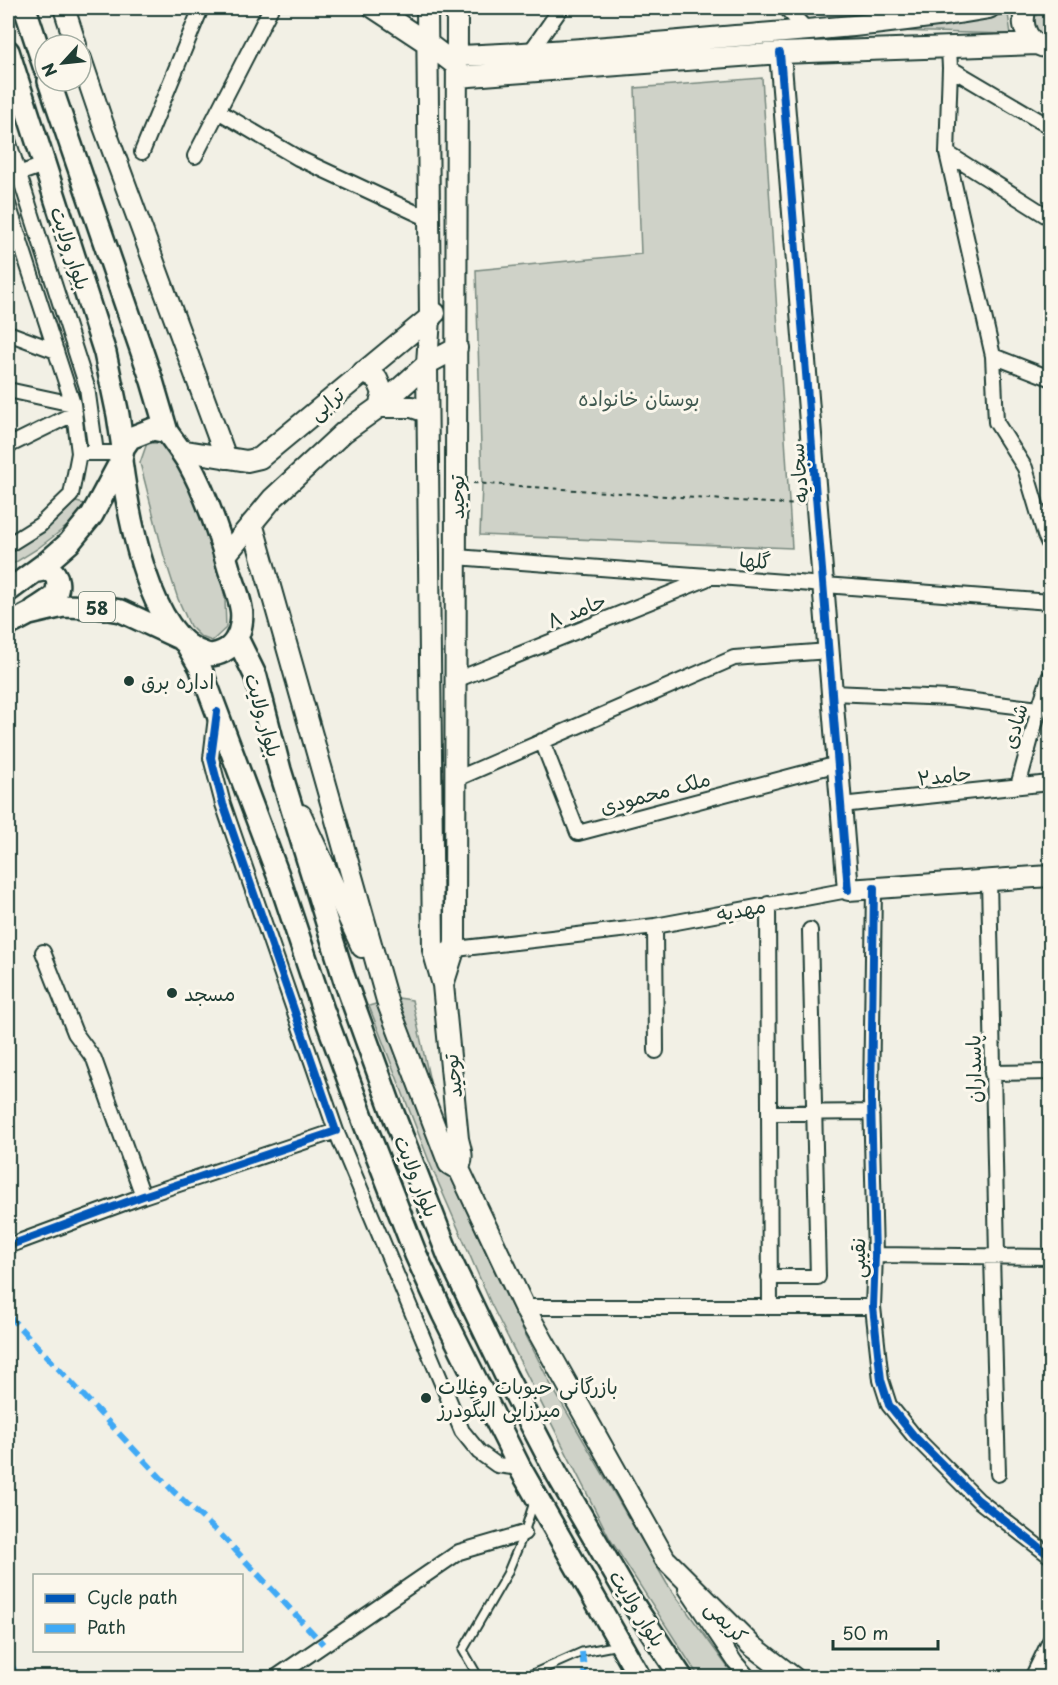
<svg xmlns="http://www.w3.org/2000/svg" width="1058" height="1685" font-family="'Playpen Sans','Playpen Sans Arabic',sans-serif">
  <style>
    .green { fill: #cfd2c8; stroke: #77887e; stroke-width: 1.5 }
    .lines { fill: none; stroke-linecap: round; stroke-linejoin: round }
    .lane-casing { stroke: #1f3d34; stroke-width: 11 }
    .street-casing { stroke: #1f3d34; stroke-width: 18 }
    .secondary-casing { stroke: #1f3d34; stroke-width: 24 }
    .primary-casing { stroke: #1f3d34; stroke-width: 26 }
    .path { stroke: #1f3d34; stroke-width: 2; stroke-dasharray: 4.5 4.5; stroke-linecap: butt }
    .lane { stroke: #fbf7ec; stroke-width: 7 }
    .street { stroke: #fbf7ec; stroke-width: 14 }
    .secondary { stroke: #fbf7ec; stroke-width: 20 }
    .primary { stroke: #fbf7ec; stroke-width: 21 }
    .quiet { stroke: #3fa9f5; stroke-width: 6; stroke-dasharray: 12 6; stroke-linecap: butt }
    .cycleway-casing { stroke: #fbf7ec; stroke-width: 11 }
    .cycleway { stroke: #0057b8; stroke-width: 8 }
    .poi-dot { fill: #1f3d34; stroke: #fbf7ec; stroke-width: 2 }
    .labels { text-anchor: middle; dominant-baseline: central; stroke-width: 6; stroke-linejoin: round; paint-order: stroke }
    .shield { fill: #fbf7ec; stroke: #61756b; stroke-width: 1.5 }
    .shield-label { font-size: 18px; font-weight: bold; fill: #1f3d34 }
    .street-label { font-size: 20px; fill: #1f3d34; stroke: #fbf7ec }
    .park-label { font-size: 20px; fill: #425b52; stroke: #fbf7ec }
    .poi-label { font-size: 20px; fill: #1f3d34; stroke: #fbf7ec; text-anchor: start }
  </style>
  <rect width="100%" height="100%" fill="#f2f0e5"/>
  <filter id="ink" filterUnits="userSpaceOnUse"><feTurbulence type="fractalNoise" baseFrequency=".0167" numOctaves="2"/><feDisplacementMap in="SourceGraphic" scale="12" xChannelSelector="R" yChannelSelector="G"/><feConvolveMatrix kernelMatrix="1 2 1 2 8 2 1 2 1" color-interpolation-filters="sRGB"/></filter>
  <g filter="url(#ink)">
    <path class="green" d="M1044,10L1050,13V38L1045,40L1028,22L1034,13Z
      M1008,14L1011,34L892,31Z
      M762,78L792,548L480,535L482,484L476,270L641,254L635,88Z
      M147,443H164L186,481L215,552L225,598L226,628L212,641L201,637L190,626L178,599L164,556L140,463Z
      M76,502L85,504L71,523L37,549L8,567V549Z
      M391,997L412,1000L431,1086Z
      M379,1003L461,1199L506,1296L551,1385L667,1584L735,1677H699L610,1539L491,1304L431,1166L369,1006Z"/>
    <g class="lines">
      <g class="lane-casing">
        <path id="lane" d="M479,1678L463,1650L507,1574L524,1533L534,1502
          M523,1678L582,1652L619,1645"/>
      </g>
      <g class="street-casing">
        <path id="street" d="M786,8L807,30
          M949,48L950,68L947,153L993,356L996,422L1025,468L1045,535L1050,546
          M529,54L561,8
          M950,68L1050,127
          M218,111L298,158L429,219
          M8,140L87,387L96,453
          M142,152L201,8
          M947,153L1050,218
          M195,156L271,8
          M18,174L44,165
          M8,204L73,404L79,453L71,495L40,525L8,545
          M8,333L56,351
          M993,356L1050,378
          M8,390L73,404
          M8,446L75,413
          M87,453H122
          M456,557L1050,602
          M456,680L706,579
          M832,693L950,698L1039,709
          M542,741L578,833L838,764
          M456,779L734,658L829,651
          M1018,786L1039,709L1049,678H1050
          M841,805L1050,783
          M989,880L997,1256
          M874,888L871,1100L875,1255L873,1307L881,1380L889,1405L914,1436L978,1500L1050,1556
          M768,904L770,1307
          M655,926L656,1051
          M447,950L655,926L848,890
          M43,952L75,1033L94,1059L143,1196
          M992,1073L1050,1072
          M769,1113L872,1112
          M336,1131L462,1431L479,1452L497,1465L520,1468
          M8,1246L143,1196L336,1131L223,804L211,758L216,717
          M875,1255L1050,1257
          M992,1256L998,1474
          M769,1277H818L810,930
          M524,1307H873
          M686,1589L735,1662L749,1678
          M275,1678L459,1552L524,1533
          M1032,1678L1050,1641"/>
      </g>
      <g class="secondary-casing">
        <path id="secondary" d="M64,8L76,45
          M374,8L427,43L457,66
          M427,8L430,318L427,364L433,950L443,985L458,1139C460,1148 465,1159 458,1167
          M1026,8C1019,27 1029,46 1050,48
          M780,53L848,890L1050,876
          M457,56C550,53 642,44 735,36C820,29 905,23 989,8
          M81,59L103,124L226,458
          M457,77L780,53L1037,44
          M363,372L377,379L383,393L379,407H412L427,412
          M180,450L247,461L260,458L435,313
          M252,523L388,1004L449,1164L454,1167H458
          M225,556L273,498L344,432L379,407L427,364L457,348
          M301,815L362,947
          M443,985L454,950L455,941L457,8
          M458,1167L524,1307L665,1559L751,1645L794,1678"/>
      </g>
      <g class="primary-casing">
        <path id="primary" d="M25,8L45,69
          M8,51L105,353L118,415L123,448
          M49,81L152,381L167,432
          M8,591L46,563L69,543L92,515L121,461L123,448L130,438L153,429L167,432C174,442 182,452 188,462C207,495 219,533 229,569C233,581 239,595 241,608C243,617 241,631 236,639C231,649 217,657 206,654C148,638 128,512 121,461
          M34,610C40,606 49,601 54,596C60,589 59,573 49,570C45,569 38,571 34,572
          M8,625L29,614L63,606L97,607L121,611L177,637
          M237,638L256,677L280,770L344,978L391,1108L449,1257L506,1376L557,1474L629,1598L682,1678
          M186,643L200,667L278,875L323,1010L364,1122L416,1255L443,1314L520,1468L640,1678"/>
      </g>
      <path class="path" d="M473,483L799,505"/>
      <use href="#lane" class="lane"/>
      <use href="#street" class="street"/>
      <use href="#secondary" class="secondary"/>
      <use href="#primary" class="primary"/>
      <path class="quiet" d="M8,1315L173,1491L223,1537L323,1644
        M582,1652L585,1678
        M8,1660L19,1678"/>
      <g class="cycleway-casing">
        <path id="cycleway" d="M780,53L848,890
          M874,888L871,1100L875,1255L873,1307L881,1380L889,1405L914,1436L978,1500L1050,1556
          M8,1246L143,1196L336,1131L223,804L211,758L217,712"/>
      </g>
      <use href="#cycleway" class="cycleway"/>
    </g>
  </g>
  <g class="poi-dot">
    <circle cx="129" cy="681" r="6"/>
    <circle cx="172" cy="993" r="6"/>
    <circle cx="426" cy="1398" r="6"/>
  </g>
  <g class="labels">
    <rect class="shield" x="79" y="592" width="36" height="30" rx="4.5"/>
    <g class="shield-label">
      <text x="97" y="607">58</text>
    </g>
    <g class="street-label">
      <text transform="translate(71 248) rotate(72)">بلوار ولایت</text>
      <text transform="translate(326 403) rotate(-40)">ترابی</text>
      <text transform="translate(798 473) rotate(-95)">سجادیه</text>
      <text transform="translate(456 497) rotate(-90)">توحید</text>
      <text transform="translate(755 560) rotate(4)">گلها</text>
      <text transform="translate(576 610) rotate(-22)">حامد ۸</text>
      <text transform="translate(264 715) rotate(74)">بلوار ولایت</text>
      <text transform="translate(1014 726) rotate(-74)">شادی</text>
      <text transform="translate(944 775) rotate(-6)">حامد۲</text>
      <text transform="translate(655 792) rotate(-15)">ملک محمودی</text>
      <text transform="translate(741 909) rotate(-11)">مهدیه</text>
      <text transform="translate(973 1069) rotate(-91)">پاسداران</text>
      <text transform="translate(452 1076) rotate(-96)">توحید</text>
      <text transform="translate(417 1176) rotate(68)">بلوار ولایت</text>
      <text transform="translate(857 1258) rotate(-89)">نقیبی</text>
      <text transform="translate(638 1608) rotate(58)">بلوار ولایت</text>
      <text transform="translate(727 1621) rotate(45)">کریمی</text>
    </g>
    <g class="park-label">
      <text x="639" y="398">بوستان خانواده</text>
    </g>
    <g class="poi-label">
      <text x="141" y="681">اداره برق</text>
      <text x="184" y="993">مسجد</text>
      <text x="438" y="1386">بازرگانی حبوبات وغلات<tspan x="438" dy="23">میرزایی الیگودرز</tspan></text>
    </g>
  </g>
  <rect width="1058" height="1685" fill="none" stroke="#fbf7ec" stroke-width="30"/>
  <rect x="15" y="15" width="1028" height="1655" fill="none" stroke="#1f3d34" stroke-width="2" filter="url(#ink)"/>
  <rect x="33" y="1574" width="210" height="78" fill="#fbf7ec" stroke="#a3ada2" stroke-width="1.5"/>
  <rect x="45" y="1594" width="30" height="9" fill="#0057b8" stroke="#a3ada2" stroke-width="1.5"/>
  <text x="87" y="1604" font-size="18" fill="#1f3d34">Cycle path</text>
  <rect x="45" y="1624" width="30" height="9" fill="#3fa9f5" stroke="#a3ada2" stroke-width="1.5"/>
  <text x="87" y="1634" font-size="18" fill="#1f3d34">Path</text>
  <g transform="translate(63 63) rotate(243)"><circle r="28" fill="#fbf7ec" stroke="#a3ada2" stroke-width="1.5"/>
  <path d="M0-4.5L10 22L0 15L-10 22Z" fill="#1f3d34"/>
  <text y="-9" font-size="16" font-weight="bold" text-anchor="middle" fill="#1f3d34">N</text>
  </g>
  <path d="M833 1640v9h105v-9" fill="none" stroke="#1f3d34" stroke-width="3"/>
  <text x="842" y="1640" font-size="18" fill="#1f3d34" stroke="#fbf7ec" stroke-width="4.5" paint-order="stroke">50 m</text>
</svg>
